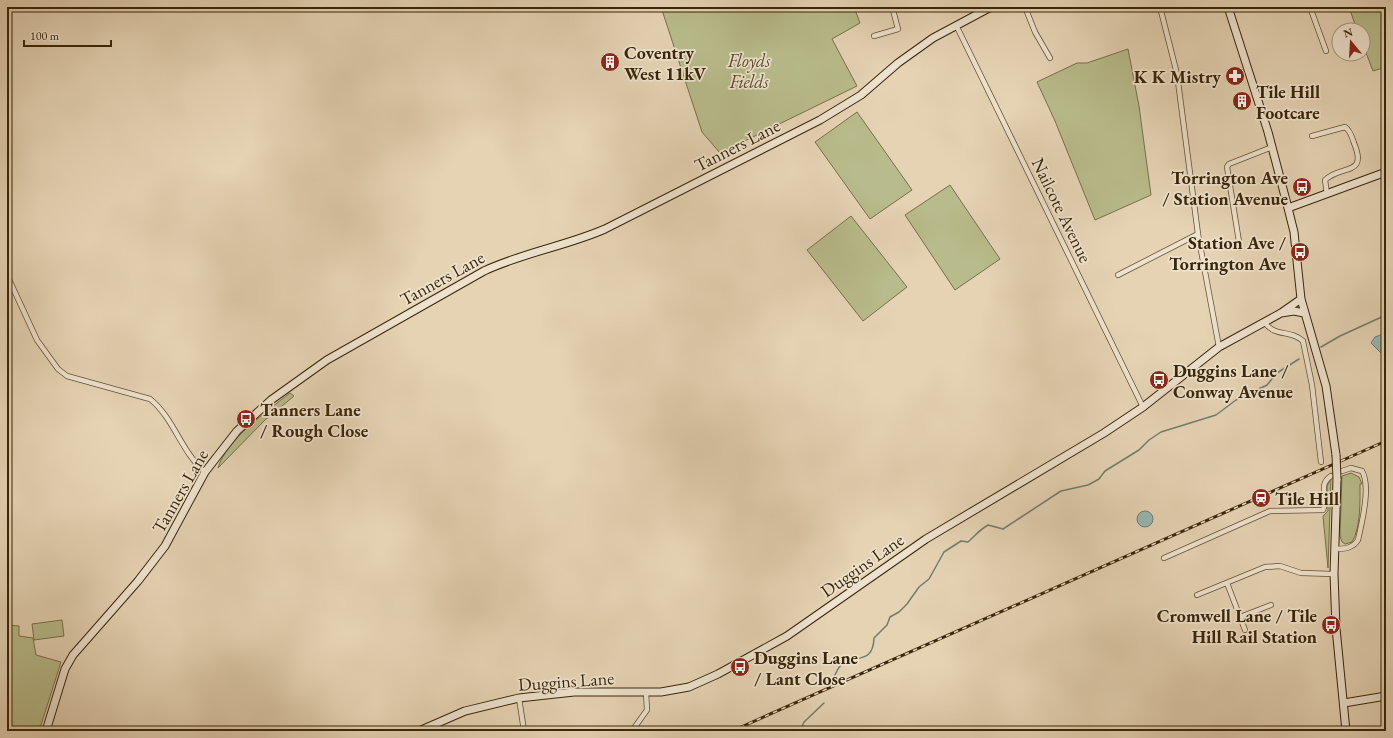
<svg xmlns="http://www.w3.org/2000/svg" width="1393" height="738" font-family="'EB Garamond',serif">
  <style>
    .green { fill: #b8bb8b; stroke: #787049 }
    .water { fill: #97b7b3; stroke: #717d6e }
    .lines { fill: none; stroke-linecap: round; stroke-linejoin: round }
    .stream { stroke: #717d6e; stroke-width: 1.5 }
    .street-casing { stroke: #645132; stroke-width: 6 }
    .secondary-casing { stroke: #392607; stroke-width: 9 }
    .street { stroke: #eee2ce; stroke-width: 4.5 }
    .secondary { stroke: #eee2ce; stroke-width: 7 }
    .rail-casing { stroke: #392607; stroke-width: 3 }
    .rail { stroke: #eee2ce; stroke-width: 1.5; stroke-dasharray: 4.5; stroke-linecap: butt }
    .secondary-bridge-casing { stroke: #392607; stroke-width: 9; stroke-linecap: butt }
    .secondary-bridge { stroke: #eee2ce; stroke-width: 7 }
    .labels { text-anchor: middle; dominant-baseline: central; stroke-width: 3.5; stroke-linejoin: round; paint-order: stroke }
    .poi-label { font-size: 18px; font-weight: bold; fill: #392607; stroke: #eee2ce; text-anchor: start }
    .park-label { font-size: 18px; font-style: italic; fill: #594b28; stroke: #eee2ce }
    .street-label { font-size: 18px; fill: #392607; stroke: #eee2ce }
  </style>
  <rect width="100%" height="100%" fill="#e5d3b4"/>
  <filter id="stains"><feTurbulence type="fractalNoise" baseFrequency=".005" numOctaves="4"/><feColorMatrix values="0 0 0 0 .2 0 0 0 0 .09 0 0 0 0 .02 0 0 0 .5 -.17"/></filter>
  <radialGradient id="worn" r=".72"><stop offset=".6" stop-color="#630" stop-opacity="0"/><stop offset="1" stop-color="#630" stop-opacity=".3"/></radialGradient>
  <path class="green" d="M661,7H854L860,23L832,39L857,86L720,153L702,132Z
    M1349,7H1386V67L1373,71L1363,45V30H1357Z
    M1128,49L1139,106L1151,195L1095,220L1055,121L1037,82L1077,63H1087Z
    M857,112L912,190L870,219L815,142Z
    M950,185L1000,259L955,290L905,215Z
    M851,216L907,287L863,321L807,250Z
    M290,393L294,396L265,420L218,468C226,440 267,411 290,393Z
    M1351,473L1359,477L1362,484H1360C1360,501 1361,527 1352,542L1345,544L1342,542L1340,536L1342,476Z
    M1331,479L1328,568L1323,516L1328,511L1327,486Z
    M62,620L64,636L34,640L32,624Z
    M7,625L19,626V636L33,638L36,655L61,662L41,725L32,731H7Z"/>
  <path class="water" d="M1386,333V363L1382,367V354L1371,343L1375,337Z
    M1137 519a8 8 0 1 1 16 0a8 8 0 1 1-16 0Z"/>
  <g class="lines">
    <path class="stream" d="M1321,347L1340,336L1386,315
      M832,682C834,677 837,669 841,665C855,654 873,665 874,638L887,625L890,617L899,612L907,604L919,587L929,579L944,552L961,541L968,542C975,536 979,530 988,525L1003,529L1061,491L1088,485L1099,479L1105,471L1139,450L1149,440L1161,432L1216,415L1236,400L1267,385L1277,373L1299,359
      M800,731L804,722L824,703"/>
    <g class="street-casing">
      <path id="street" d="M1025,7L1035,32L1050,58
        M1160,7L1177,74L1198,234L1219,347
        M1310,7L1326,51
        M956,25L1143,407
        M874,36L898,29L893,10L904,7
        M1312,136L1345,127C1350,130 1352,137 1354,143C1368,177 1341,164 1325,180L1327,194
        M1240,248L1227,167L1229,164L1272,147
        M7,275L37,340L58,369L67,376L150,399C174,418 181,452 205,472
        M1118,275L1198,234
        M1264,322C1276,338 1290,329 1303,341L1312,385L1321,462
        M1335,549C1345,549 1353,548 1358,540C1362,522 1371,486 1362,471L1351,468L1342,471
        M1164,558L1270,511L1323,510C1329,498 1317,485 1331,476
        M1227,583L1245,630
        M1197,595L1265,567L1280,566L1301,573L1334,574
        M1240,617L1271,605
        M519,698L524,731
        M632,731L647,710L646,692"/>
    </g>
    <g class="secondary-casing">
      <path id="secondary" d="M1228,7L1268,132L1288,208L1294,232L1301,299L1326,386L1336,455
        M1288,208L1386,172
        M1281,313L1294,311L1304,313
        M1337,479L1334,574L1336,628L1346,731
        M1344,703L1386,696
        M46,731L65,669L73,655L138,581L165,546L205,472L237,431L271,400L327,360L484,271C522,253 566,246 605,229L820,120L861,95L898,63L933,38L991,7
        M419,731L465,711L519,698L574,692H661L689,687L718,674L787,636L926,539L1104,433L1143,407L1219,347L1281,313L1301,299"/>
    </g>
    <use href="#street" class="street"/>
    <use href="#secondary" class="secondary"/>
    <g class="rail-casing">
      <path id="rail" d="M732,731L1386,441"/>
    </g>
    <use href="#rail" class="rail"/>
    <g class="secondary-bridge-casing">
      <path id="secondary-bridge" d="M1336,455L1337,479"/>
    </g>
    <use href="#secondary-bridge" class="secondary-bridge"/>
  </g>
  <defs>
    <g id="building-disc" transform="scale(1)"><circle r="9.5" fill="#8f2418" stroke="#eee2ce"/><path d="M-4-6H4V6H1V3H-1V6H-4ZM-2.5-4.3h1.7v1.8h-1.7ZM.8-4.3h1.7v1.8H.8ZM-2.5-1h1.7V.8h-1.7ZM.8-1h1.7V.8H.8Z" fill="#fff"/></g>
    <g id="pharmacy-disc" transform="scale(1)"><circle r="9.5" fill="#8f2418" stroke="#eee2ce"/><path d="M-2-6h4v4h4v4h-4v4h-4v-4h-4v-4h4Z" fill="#fff"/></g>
    <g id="bus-disc" transform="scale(1)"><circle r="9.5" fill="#8f2418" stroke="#eee2ce"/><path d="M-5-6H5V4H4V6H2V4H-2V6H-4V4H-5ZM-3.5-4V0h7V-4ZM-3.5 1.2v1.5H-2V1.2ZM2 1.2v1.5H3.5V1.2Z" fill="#fff"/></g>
    <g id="station-disc" transform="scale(1)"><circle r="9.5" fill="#8f2418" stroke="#eee2ce"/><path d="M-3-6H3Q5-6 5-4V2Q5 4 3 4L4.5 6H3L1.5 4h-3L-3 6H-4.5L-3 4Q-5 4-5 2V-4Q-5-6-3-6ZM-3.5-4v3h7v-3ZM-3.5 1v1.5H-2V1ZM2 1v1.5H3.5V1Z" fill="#fff"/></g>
  </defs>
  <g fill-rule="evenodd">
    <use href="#building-disc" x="610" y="62"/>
    <use href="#pharmacy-disc" x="1235" y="76"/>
    <use href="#building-disc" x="1242" y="101"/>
    <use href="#bus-disc" x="1302" y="187"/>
    <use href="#bus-disc" x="1300" y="252"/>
    <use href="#bus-disc" x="1159" y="380"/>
    <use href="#bus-disc" x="246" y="419"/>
    <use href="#station-disc" x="1261" y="498"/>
    <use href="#bus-disc" x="1331" y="625"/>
    <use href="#bus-disc" x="740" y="667"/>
  </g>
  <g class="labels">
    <g class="poi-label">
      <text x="624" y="52">Coventry<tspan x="624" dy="21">West 11kV</tspan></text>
      <text x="1221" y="76" text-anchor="end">K K Mistry</text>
      <text x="1256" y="91">Tile Hill<tspan x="1256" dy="21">Footcare</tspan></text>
      <text x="1288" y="177" text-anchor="end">Torrington Ave<tspan x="1288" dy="21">/ Station Avenue</tspan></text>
      <text x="1286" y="242" text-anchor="end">Station Ave /<tspan x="1286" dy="21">Torrington Ave</tspan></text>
      <text x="1173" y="370">Duggins Lane /<tspan x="1173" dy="21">Conway Avenue</tspan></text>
      <text x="260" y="409">Tanners Lane<tspan x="260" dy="21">/ Rough Close</tspan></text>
      <text x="1275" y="498">Tile Hill</text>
      <text x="1317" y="615" text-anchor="end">Cromwell Lane / Tile<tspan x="1317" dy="21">Hill Rail Station</tspan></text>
      <text x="754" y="657">Duggins Lane<tspan x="754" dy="21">/ Lant Close</tspan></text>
    </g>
    <g class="park-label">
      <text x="749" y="60">Floyds<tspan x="749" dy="21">Fields</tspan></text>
    </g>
    <g class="street-label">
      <text transform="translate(737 145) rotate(-27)">Tanners Lane</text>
      <text transform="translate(1062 210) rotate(64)">Nailcote Avenue</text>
      <text transform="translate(442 278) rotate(-29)">Tanners Lane</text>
      <text transform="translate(180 491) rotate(-60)">Tanners Lane</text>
      <text transform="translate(862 565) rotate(-35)">Duggins Lane</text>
      <text transform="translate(566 681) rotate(-4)">Duggins Lane</text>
    </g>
  </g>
  <rect width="1393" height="738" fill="none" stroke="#e5d3b4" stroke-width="24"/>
  <rect x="8" y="8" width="1377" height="722" fill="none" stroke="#392607" stroke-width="2"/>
  <rect x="12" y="12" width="1369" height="714" fill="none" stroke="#392607"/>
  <g transform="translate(1351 42) rotate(342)"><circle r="19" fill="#eee2ce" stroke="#a6977e"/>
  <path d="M0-3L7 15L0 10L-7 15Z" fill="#8f2418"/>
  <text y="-6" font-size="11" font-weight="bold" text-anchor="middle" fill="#392607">N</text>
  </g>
  <path d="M24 40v6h87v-6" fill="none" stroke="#392607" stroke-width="2"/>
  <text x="30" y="40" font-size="12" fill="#392607" stroke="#eee2ce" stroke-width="3" paint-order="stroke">100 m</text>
  <rect width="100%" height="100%" filter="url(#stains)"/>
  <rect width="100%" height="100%" fill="url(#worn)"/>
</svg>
